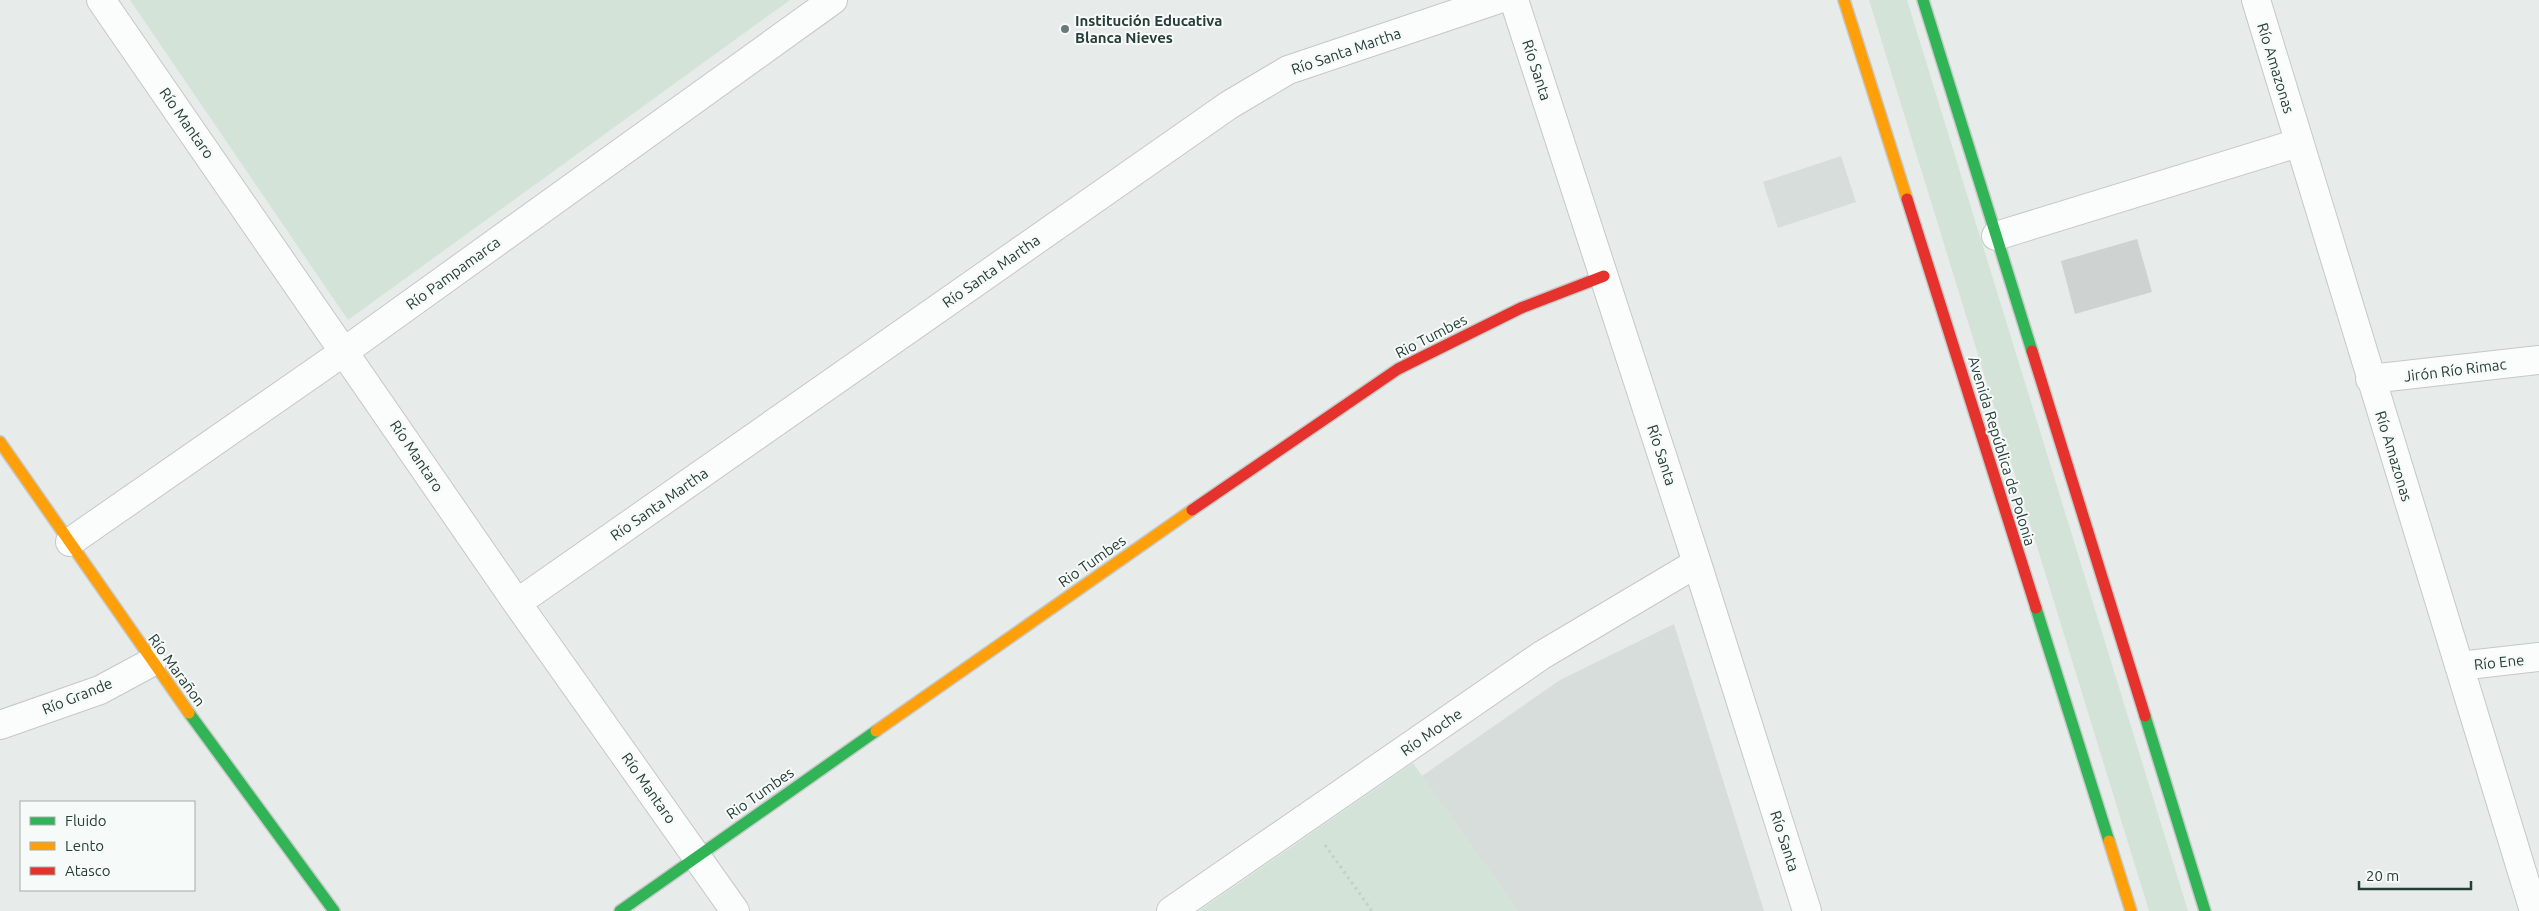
<svg xmlns="http://www.w3.org/2000/svg" width="2539" height="911" font-family="Ubuntu,sans-serif">
  <style>
    .built { fill: #d6ddda }
    .green { fill: #d3e3d8 }
    .building { fill: #ced3d1 }
    .lines { fill: none; stroke-linecap: round; stroke-linejoin: round }
    .street-casing { stroke: #c4c9c7; stroke-width: 30 }
    .fast-casing { stroke: #c5cac8; stroke-width: 14 }
    .slow-casing { stroke: #c5cac8; stroke-width: 14 }
    .jam-casing { stroke: #c5cac8; stroke-width: 14 }
    .path { stroke: #c7cdcb; stroke-width: 3; stroke-dasharray: 2.5 4; stroke-linecap: butt }
    .street { stroke: #fbfcfc; stroke-width: 28 }
    .fast { stroke: #30b455; stroke-width: 11 }
    .slow { stroke: #ff9f0a; stroke-width: 11 }
    .jam { stroke: #e5322d; stroke-width: 11 }
    .poi-dot { fill: #6a7a76; stroke: #f6faf8; stroke-width: 2 }
    .labels { text-anchor: middle; dominant-baseline: central; stroke-width: 4; stroke-linejoin: round; paint-order: stroke }
    .poi-label { font-size: 15px; font-weight: bold; fill: #273d38; stroke: #f6faf8; text-anchor: start }
    .street-label { font-size: 15px; fill: #273d38; stroke: #f6faf8 }
  </style>
  <rect width="100%" height="100%" fill="#e7ecea"/>
  <path class="built" d="M1841,156L1856,202L1778,228L1763,182Z
    M1674,624L1764,911H1518L1422,776L1560,680Z"/>
  <path class="green" d="M130,0H790L348,320Z
    M1869,0H1907L2188,911H2149Z
    M1413,763L1518,911H1199Z"/>
  <path class="building" d="M2137,239L2152,292L2075,314L2061,261Z"/>
  <g class="lines">
    <g class="street-casing">
      <path id="street" d="M101,0L517,603L735,911
        M1514,0L1697,563L1807,911
        M2256,0L2534,911
        M1996,236L2298,143
        M2370,379L2539,360
        M70,542L345,351L833,0
        M517,603L1229,105L1288,70L1496,0
        M2459,666L2539,657
        M0,725L100,690L152,662
        M1171,911L1542,655L1697,563"/>
    </g>
    <g class="fast-casing">
      <path id="fast" d="M1923,0L2032,351
        M2036,608L2109,841
        M189,713L334,911
        M2145,716L2205,911
        M620,911L876,731"/>
    </g>
    <g class="slow-casing">
      <path id="slow" d="M1844,0L1907,199
        M0,442L189,713
        M876,731L1192,510
        M2109,841L2131,911"/>
    </g>
    <g class="jam-casing">
      <path id="jam" d="M1907,199L2036,608
        M2032,351L2145,716
        M1192,510L1398,369L1521,308L1604,276"/>
    </g>
    <path class="path" d="M1325,845L1372,911"/>
    <use href="#street" class="street"/>
    <use href="#fast" class="fast"/>
    <use href="#slow" class="slow"/>
    <use href="#jam" class="jam"/>
  </g>
  <circle class="poi-dot" cx="1065" cy="29" r="5"/>
  <g class="labels">
    <g class="poi-label">
      <text x="1075" y="20">Institución Educativa<tspan x="1075" dy="17">Blanca Nieves</tspan></text>
    </g>
    <g class="street-label">
      <text transform="translate(1346 51) rotate(-19)">Río Santa Martha</text>
      <text transform="translate(2276 68) rotate(73)">Río Amazonas</text>
      <text transform="translate(1537 70) rotate(72)">Río Santa</text>
      <text transform="translate(187 123) rotate(55)">Río Mantaro</text>
      <text transform="translate(991 271) rotate(-35)">Río Santa Martha</text>
      <text transform="translate(453 273) rotate(-36)">Río Pampamarca</text>
      <text transform="translate(1431 336) rotate(-27)">Rio Tumbes</text>
      <text transform="translate(2455 370) rotate(-7)">Jirón Río Rimac</text>
      <text transform="translate(2002 451) rotate(73)">Avenida República de Polonia</text>
      <text transform="translate(1662 455) rotate(72)">Río Santa</text>
      <text transform="translate(417 456) rotate(56)">Río Mantaro</text>
      <text transform="translate(2394 456) rotate(73)">Río Amazonas</text>
      <text transform="translate(659 504) rotate(-35)">Río Santa Martha</text>
      <text transform="translate(1092 561) rotate(-35)">Rio Tumbes</text>
      <text transform="translate(2499 662) rotate(-6)">Río Ene</text>
      <text transform="translate(177 670) rotate(54)">Río Marañon</text>
      <text transform="translate(77 696) rotate(-22)">Río Grande</text>
      <text transform="translate(1431 732) rotate(-35)">Río Moche</text>
      <text transform="translate(649 788) rotate(55)">Río Mantaro</text>
      <text transform="translate(760 793) rotate(-35)">Rio Tumbes</text>
      <text transform="translate(1785 841) rotate(72)">Río Santa</text>
    </g>
  </g>
  <rect x="20" y="801" width="175" height="90" fill="#f6faf8" stroke="#a3aeab"/>
  <rect x="30" y="817" width="25" height="8" fill="#30b455" stroke="#a3aeab"/>
  <text x="65" y="826" font-size="15" fill="#273d38">Fluido</text>
  <rect x="30" y="842" width="25" height="8" fill="#ff9f0a" stroke="#a3aeab"/>
  <text x="65" y="851" font-size="15" fill="#273d38">Lento</text>
  <rect x="30" y="867" width="25" height="8" fill="#e5322d" stroke="#a3aeab"/>
  <text x="65" y="876" font-size="15" fill="#273d38">Atasco</text>
  <path d="M2359 881v8h112v-8" fill="none" stroke="#273d38" stroke-width="2.5"/>
  <text x="2366" y="881" font-size="15" fill="#273d38" stroke="#f6faf8" stroke-width="4" paint-order="stroke">20 m</text>
</svg>
